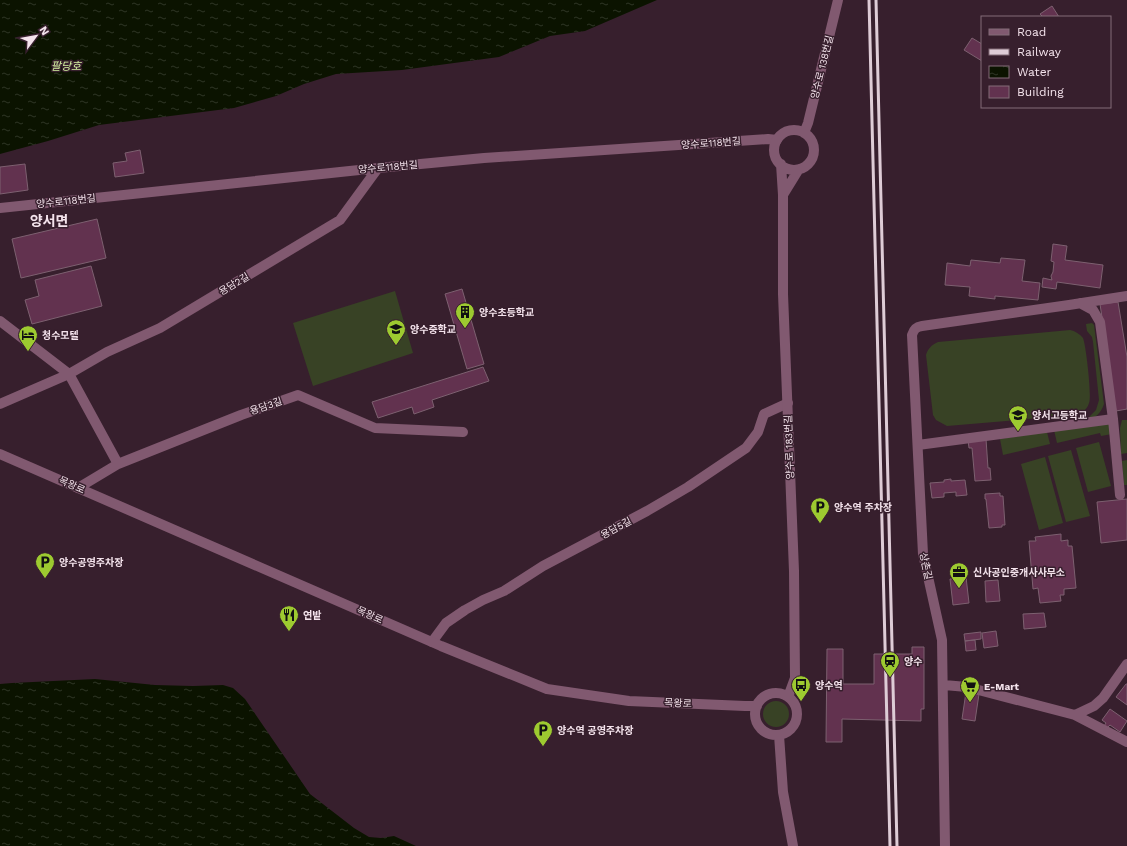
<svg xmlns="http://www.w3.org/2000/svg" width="1127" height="846" font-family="'Work Sans','Noto Sans KR',sans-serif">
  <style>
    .grass { fill: #384225 }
    .water { fill: url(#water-ripples) }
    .building { fill: #62324f; stroke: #7d6070 }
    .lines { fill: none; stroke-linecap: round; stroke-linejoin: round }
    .minor { stroke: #815970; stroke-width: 10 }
    .tertiary { stroke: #815970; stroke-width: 10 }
    .rail { stroke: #deccd6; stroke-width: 3 }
    .labels { text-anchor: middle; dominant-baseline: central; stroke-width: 3; stroke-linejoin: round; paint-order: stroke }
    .street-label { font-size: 10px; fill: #f4e3ec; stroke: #371f2d }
    .poi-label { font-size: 10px; font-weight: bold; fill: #f4e3ec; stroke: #371f2d; text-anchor: start }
    .water-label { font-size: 11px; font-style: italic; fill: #d3f1a0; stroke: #371f2d }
    .district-label { font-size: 14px; font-weight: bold; fill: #f4e3ec; stroke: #371f2d }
  </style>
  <defs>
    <pattern id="water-ripples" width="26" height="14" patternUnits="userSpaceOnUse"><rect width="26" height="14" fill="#0b1300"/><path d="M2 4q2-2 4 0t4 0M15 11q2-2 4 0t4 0" fill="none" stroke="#2f3525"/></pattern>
  </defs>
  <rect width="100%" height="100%" fill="#371f2d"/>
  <path class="grass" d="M395,291L413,353L313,386L293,323Z
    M1092,323L1094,325L1104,404C1101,413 1096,418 1086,420L1096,410L1099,400L1093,342L1092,337L1087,331L1086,324Z
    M1070,330C1075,331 1080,334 1083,338C1086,345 1092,397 1089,403C1087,410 1082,413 1076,415L947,426L936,420L933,415L926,355C928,349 931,345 938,342Z
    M1122,420H1127V453L1121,454L1120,428Z
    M1109,422L1112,434L1101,436L1100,433L1057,443L1054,430Z
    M1047,432L1050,444L1003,455L1000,439Z
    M1099,442L1111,486L1088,492L1076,448Z
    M1071,450L1090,516L1066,522L1048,456Z
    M1045,457L1063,523L1039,530L1021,464Z
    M1127,460V485H1124L1122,461Z
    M763 714a13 13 0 1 1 26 0a13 13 0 1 1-26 0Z"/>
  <path class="water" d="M0,0H657L585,31L550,36L499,57L402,70L336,74L304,84L276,96L234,108L99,125L48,141L0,154Z
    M95,679L155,685L193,686L223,685L233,688L245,699L310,794L354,828L369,837L381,838L394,836L416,846H0V684L12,683Z"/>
  <path class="building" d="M1052,6L1059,17H1043L1040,14Z
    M972,38L982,44V61L964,50Z
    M140,150L144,173L115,177L113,163L127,161L125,153Z
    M25,164L28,190L0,194V167Z
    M97,219L106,258L21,278L12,239Z
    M1053,244L1067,246L1065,260L1103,265L1100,288L1057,282L1056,289L1042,287L1043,278L1052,280L1051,276L1053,272L1054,262L1051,261Z
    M1001,258L1025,260L1022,281L1040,283L1038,300L995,296V299L969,296L970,287L945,285L947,263L970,266L971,260L1000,263Z
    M91,266L102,306L32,324L25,300L39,296L35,280Z
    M462,289L484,364L467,369L445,294Z
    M1118,302L1127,357V409L1116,411L1100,304Z
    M483,367L489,381L432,400L434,407L414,414L412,407L378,418L372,402Z
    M986,439L988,468H990L991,480L975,481L972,448H969L968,440Z
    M951,479V481L965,480L967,495L956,496V492L944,493V497L932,498L930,483L944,482V480Z
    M1000,493V496H1003L1005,525H1002V527L989,528L986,499H985V494Z
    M1127,499V540L1101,543L1097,502Z
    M1061,534V541L1068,540V546H1072L1076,588L1064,589V595H1060L1061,601L1040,603L1038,588L1033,589L1029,541H1036L1035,537Z
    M966,577L969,603L953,605L950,579Z
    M998,580L1000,601L986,602L985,581Z
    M1044,613L1046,627L1024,629L1023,614Z
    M996,631L998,646L984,648L982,633Z
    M981,632V639L965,641L964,634Z
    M975,640L976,650L966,651L965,641Z
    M912,647H924V709H921V721L842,719V742H826L827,649H843V684H874V654H912Z
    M1126,684H1127V705L1116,697Z
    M966,692L979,694L975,721L962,719Z
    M1110,709L1127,721L1120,732L1110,725L1107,728L1104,726L1106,723L1102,720Z"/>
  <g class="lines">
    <path class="minor" d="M0,208L378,168L484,158L768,139L777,140
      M1080,303L1093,310L1100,322L1113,419L1120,495
      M0,321L69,374L118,464
      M0,404L69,374L107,352L160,328L340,220L378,168
      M918,445L1113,419
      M78,488L118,464L241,415L298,395L375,428L463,432
      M432,642L446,623L465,610L483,600L504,591L543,566L647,511L688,487L746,448L758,432L764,414L788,403
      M944,685L967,687L1075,715L1127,742
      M1075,715L1094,706L1103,698L1127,664
      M945,846L942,640L923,554L912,335C914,329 916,327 922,326L1069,305L1127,296"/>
    <path class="tertiary" d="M774 150a20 20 0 1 1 40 0a20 20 0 1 1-40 0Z
      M804,133L808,123L838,0
      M781,164L783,195V294L794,571L795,678L788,697
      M783,195L799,169
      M0,454L441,646L547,689L629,701L745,706H757
      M755 714a21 21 0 1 1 42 0a21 21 0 1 1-42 0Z
      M779,735L783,792L793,846"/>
    <path class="rail" d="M869,0L890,846
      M876,0L897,846"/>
  </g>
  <defs>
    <g id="building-pin" transform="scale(1)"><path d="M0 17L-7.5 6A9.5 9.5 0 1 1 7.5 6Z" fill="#9dca30" stroke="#371f2d"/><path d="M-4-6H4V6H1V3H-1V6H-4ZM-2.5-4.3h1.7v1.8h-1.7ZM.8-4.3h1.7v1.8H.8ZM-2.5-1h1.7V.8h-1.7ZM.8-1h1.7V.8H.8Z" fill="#111"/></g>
    <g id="school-pin" transform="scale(1)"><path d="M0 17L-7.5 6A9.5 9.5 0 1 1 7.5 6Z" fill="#9dca30" stroke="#371f2d"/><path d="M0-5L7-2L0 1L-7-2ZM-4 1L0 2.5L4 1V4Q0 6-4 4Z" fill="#111"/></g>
    <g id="hotel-pin" transform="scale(1)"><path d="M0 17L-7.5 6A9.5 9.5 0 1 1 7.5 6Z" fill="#9dca30" stroke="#371f2d"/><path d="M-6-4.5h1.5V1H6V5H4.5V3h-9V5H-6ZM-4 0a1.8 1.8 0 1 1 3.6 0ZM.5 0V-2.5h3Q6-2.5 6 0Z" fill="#111"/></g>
    <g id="parking-pin" transform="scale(1)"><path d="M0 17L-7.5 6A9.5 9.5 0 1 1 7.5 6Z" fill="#9dca30" stroke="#371f2d"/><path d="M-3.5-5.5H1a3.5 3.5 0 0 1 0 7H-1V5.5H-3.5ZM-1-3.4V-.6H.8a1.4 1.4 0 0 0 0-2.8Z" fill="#111"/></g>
    <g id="office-pin" transform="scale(1)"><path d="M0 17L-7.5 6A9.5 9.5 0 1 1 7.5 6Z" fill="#9dca30" stroke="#371f2d"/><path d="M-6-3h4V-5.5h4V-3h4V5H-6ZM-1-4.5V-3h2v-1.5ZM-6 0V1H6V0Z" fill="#111"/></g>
    <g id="restaurant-pin" transform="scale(1)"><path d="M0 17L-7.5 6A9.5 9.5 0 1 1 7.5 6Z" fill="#9dca30" stroke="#371f2d"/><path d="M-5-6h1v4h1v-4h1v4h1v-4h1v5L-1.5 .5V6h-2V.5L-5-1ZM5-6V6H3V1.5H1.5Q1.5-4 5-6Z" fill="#111"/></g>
    <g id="station-pin" transform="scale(1)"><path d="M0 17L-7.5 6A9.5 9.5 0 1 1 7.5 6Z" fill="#9dca30" stroke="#371f2d"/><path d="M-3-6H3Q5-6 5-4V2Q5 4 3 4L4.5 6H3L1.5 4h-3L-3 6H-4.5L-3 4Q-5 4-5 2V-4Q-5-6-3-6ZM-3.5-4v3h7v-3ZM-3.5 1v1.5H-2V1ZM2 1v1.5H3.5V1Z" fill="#111"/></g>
    <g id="bus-pin" transform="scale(1)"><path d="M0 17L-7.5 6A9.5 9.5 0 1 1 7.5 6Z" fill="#9dca30" stroke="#371f2d"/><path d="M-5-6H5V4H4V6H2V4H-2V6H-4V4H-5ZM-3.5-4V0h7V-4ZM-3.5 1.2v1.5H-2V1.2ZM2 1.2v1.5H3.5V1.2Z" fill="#111"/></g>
    <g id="supermarket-pin" transform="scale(1)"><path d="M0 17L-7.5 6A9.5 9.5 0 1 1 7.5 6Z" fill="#9dca30" stroke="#371f2d"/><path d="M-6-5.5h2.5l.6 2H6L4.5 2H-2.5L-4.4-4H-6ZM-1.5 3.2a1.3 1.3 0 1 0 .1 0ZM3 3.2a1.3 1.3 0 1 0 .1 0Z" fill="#111"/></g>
  </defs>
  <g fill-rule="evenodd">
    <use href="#building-pin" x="465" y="312"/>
    <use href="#school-pin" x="396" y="329"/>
    <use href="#hotel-pin" x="28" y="335"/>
    <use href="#school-pin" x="1018" y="415"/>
    <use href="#parking-pin" x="820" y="507"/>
    <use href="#parking-pin" x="45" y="562"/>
    <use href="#office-pin" x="959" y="572"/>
    <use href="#restaurant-pin" x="289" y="615"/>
    <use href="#station-pin" x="890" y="661"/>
    <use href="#bus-pin" x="801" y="685"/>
    <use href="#supermarket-pin" x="970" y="686"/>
    <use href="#parking-pin" x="543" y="730"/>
  </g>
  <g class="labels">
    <g class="street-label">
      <text transform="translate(822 67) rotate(-76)">양수로 138번길</text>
      <text transform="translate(711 143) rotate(-4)">양수로118번길</text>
      <text transform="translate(388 167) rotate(-5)">양수로118번길</text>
      <text transform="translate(66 201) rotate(-6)">양수로118번길</text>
      <text transform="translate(234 284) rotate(-31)">용담2길</text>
      <text transform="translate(266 406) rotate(-19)">용담3길</text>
      <text transform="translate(789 447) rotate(-92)">양수로 183번길</text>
      <text transform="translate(72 485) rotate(24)">목왕로</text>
      <text transform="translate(616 528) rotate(-28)">용담5길</text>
      <text transform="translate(926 566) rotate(78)">상촌길</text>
      <text transform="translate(370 615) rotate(24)">목왕로</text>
      <text transform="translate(678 703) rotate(3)">목왕로</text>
    </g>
    <g class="poi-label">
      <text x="479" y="312">양수초등학교</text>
      <text x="410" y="329">양수중학교</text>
      <text x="42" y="335">청수모텔</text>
      <text x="1032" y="415">양서고등학교</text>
      <text x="834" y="507">양수역 주차장</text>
      <text x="59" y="562">양수공영주차장</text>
      <text x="973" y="572">신사공인중개사사무소</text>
      <text x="303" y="615">연밭</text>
      <text x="904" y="661">양수</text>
      <text x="815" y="685">양수역</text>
      <text x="984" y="686">E-Mart</text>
      <text x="557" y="730">양수역 공영주차장</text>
    </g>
    <g class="water-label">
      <text x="66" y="66">팔당호</text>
    </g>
    <g class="district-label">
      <text x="49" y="221">양서면</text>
    </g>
  </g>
  <rect x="981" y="16" width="130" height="92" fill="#371f2d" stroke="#836d79"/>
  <rect x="989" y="29" width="20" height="6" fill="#815970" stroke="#836d79"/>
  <text x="1017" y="36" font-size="12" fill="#f4e3ec">Road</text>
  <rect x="989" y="49" width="20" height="6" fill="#deccd6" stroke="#836d79"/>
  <text x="1017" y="56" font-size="12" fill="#f4e3ec">Railway</text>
  <rect x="989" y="66" width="20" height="12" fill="url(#water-ripples)" stroke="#836d79"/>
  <text x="1017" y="76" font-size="12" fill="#f4e3ec">Water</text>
  <rect x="989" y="86" width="20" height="12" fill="#62324f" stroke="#836d79"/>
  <text x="1017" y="96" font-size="12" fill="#f4e3ec">Building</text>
  <g transform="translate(36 36) rotate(58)" stroke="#371f2d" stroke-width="3" paint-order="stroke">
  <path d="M0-3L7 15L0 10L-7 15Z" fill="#f4e3ec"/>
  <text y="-6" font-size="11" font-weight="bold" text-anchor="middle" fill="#f4e3ec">N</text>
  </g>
</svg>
